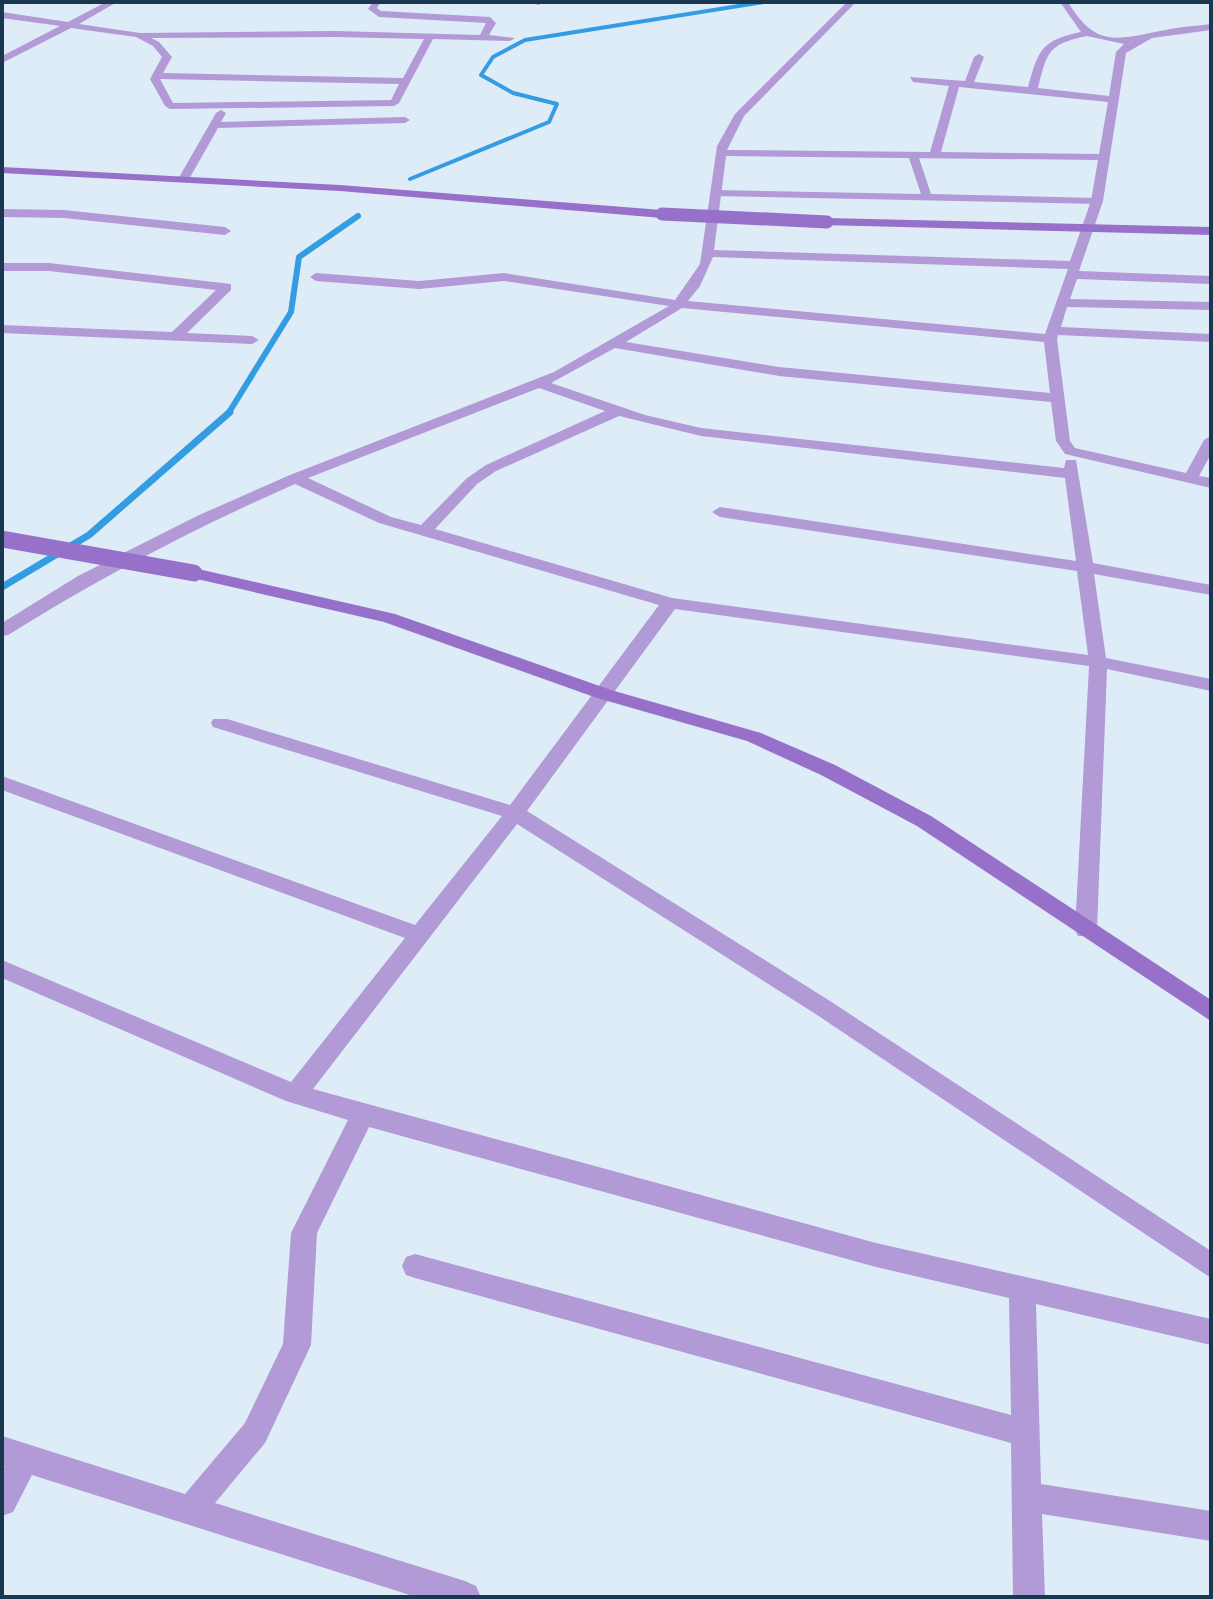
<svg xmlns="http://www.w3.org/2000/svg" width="1213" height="1599" font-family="'Work Sans',sans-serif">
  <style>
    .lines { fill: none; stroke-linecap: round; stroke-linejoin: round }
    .stream-far2 { stroke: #349de2; stroke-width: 4 }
    .stream-far1 { stroke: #349de2; stroke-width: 6 }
    .stream { stroke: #349de2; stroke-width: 7 }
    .lane { fill: #b29ad6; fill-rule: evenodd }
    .street { fill: #b29ad6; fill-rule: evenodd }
    .secondary { fill: #9770c9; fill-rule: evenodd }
    .secondary-bridge-far1 { stroke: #9770c9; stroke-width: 13 }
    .secondary-bridge { stroke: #9770c9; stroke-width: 17 }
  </style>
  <rect width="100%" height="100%" fill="#deecf8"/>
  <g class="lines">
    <path class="stream-far2" d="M410,179L549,122L557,104L513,93L481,75L493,57L525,40L764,2"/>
    <path class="stream-far1" d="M228,414L291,312L299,257L358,216"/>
    <path class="stream" d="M2,587L89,535L230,412"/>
    <path class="lane" d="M913,152L918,155L931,194L1097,198L1102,201L1097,204L716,196L711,193L716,190L921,194L908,155Z"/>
    <path class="street" d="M106,2H117L79,24L140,33L336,31L480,35L486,23L379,17L368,9L373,2H381L377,8L381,11L490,17L496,23L489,35L515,38L510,41L433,39L399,103L394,106L170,109L165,106L150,79L162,57L153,46L136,37L71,28L2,63V56L60,26L2,18V12L68,22ZM336,37L424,39L403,78L163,73L172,57L159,42L151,38ZM160,79L399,84L391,100L173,103Z
      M527,2H543L539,5Z
      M847,2H856L744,116L727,150L930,152L949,86L913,82L910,77L965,81L974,57L979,54L984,57L974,82L1028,87C1038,51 1041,40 1081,32L1060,2H1068C1095,47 1115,40 1160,31C1177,27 1194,26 1211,24V30L1152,38L1126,53L1103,201L1079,271L1211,276V284L1077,279L1070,299L1211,302V310L1067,307L1061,327L1211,334V342L1058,335L1057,339L1070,441L1075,448L1186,473L1204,440L1211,436V454L1199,476L1211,478V488L1065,454L1056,441L1051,402L779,376L615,348L551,383L645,415L701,428L1064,468L1066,460H1076L1093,563L1211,585V595L1094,574L1106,658L1211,679V691L1107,669L1097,930L1094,936H1078L1075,930L1089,666L675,609L527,811L830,1001L1211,1251V1278L814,1013L517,824L313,1089L876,1243L1211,1319V1345L1036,1304L1041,1484L1211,1511V1541L1042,1514L1045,1597H1013L1011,1443L415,1278L406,1275L402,1266L406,1257L415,1254L1011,1415L1009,1298L876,1267L369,1127L317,1233L311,1345L265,1443L215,1503L465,1581L476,1586L481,1597H416L32,1475L13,1512L2,1516V1471L5,1466H2V1436L185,1494L245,1423L283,1344L291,1233L348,1120L286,1101L2,978V960L291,1082L405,938L2,790V776L415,925L502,816L213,727L211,723L213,719H227L510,805L659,605L379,523L295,484C195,528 101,577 8,635L2,636V623L78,576L197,516L290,475L554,372L669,306L504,281L419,289L316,281L310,277L316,273L419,281L504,273L675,300L700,264L717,146L735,114ZM1087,36L1124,44L1116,52L1109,96L1038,88C1047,52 1048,44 1087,36ZM959,87L1108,102L1099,154L941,152ZM726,156L1098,160L1091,201L1070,261L714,250ZM713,257L1068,269L1045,334L688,301L700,286ZM682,308L1044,342L1050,393L779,367L626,342ZM539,388L605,411L486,465L467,478L421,525L391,517L308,478ZM619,416L701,436L1065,478L1076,561L720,507L712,512L720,517L1077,571L1088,655L672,598L435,529L477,484L496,471Z
      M221,110L226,113L221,122L405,117L410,120L405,123L218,128L188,181H180L178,179L216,113Z
      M2,209L64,210L225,227L231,231L225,235L64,218L2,217Z
      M2,263H49L231,284V290L187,333L252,336L259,340L252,344L2,333V325L172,332L216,290L49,271H2Z"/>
    <path class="secondary" d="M2,167L340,185L662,210L668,214L662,218L340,191L2,173Z
      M827,218L1211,227V235L823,225L821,222Z
      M194,568L395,614L611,690L761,733L835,765L931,816L1211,1000V1021L917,826L821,775L747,741L597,698L384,622L188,577L186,573Z"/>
    <path class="secondary-bridge-far1" d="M662,214L827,222"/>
    <path class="secondary-bridge" d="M2,539L194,573"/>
  </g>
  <rect width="1213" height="1599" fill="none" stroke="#19384f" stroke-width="8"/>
</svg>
